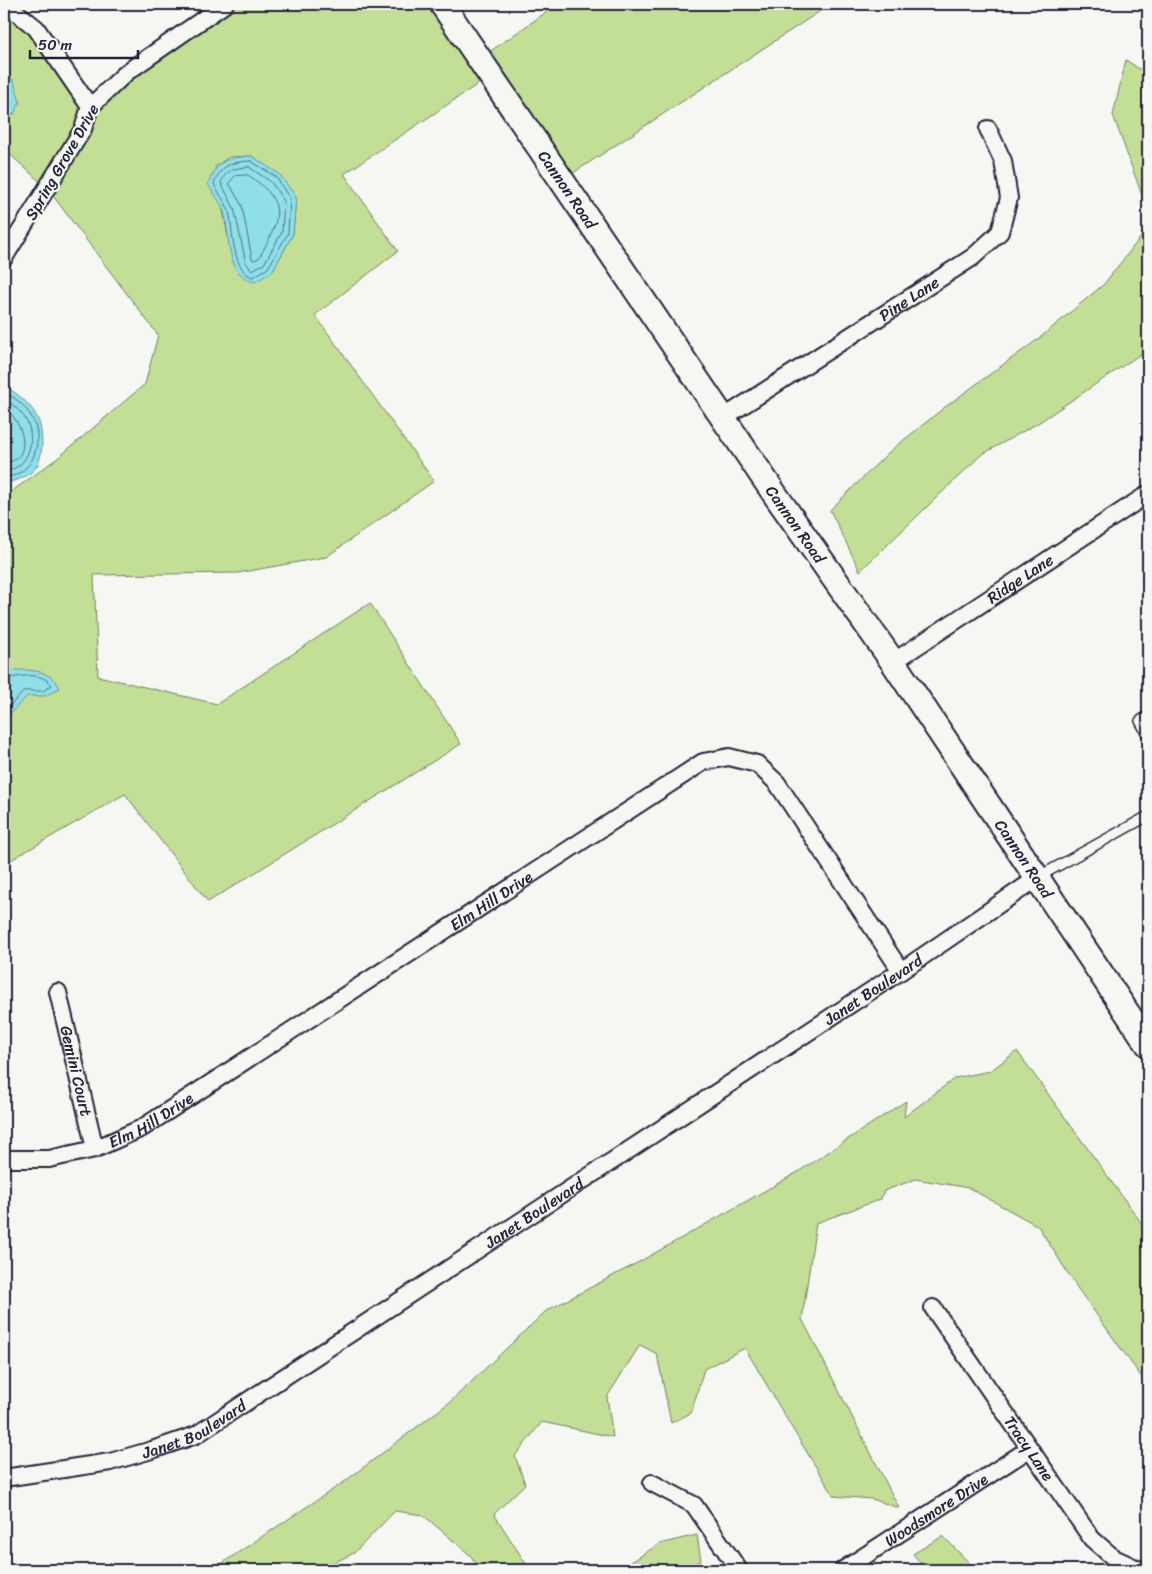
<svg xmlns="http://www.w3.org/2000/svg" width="1152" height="1574" font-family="Sriracha,sans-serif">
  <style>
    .green { fill: #c3de95; stroke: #728068; fill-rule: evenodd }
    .water { fill: #8fdfe9; stroke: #6393a3 }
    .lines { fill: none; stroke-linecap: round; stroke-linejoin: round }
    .shore { stroke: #4e6e81; stroke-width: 1 }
    .service-casing { stroke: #22223b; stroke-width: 12 }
    .minor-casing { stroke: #22223b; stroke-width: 20 }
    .secondary-casing { stroke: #22223b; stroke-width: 28 }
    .service { stroke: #f6f6f2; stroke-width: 9 }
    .minor { stroke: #f6f6f2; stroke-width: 16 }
    .secondary { stroke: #f6f6f2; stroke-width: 24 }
    .labels { text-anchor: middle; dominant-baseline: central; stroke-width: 4.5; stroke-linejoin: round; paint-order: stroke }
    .street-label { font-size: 16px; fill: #22223b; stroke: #f6f6f2 }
  </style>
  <rect width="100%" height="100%" fill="#f6f6f2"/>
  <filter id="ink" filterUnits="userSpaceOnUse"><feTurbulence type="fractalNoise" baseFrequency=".02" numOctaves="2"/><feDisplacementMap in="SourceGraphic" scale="10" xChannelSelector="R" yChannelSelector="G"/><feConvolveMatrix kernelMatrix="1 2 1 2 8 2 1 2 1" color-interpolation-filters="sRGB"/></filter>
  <g filter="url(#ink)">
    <path class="green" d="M4,4H6L90,107L228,4H433L479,59L558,4H831L561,181L490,76L344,174L398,251L315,315L434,481L326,557L238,573L94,575L98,676L217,704L370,603L461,744L208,902L125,794L4,864V497L59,457L145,384L158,335L47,188L4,149V120L14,114V82L4,68ZM252,156L296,197L293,234L272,272L229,243L215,167L229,157Z
      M1126,60L1148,75V212L1113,115Z
      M1148,228V349L1038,423L981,455L860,571L830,510L889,452L945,407L1041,337L1104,284Z
      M1017,1051L1148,1232V1386L1078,1289L1038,1226L969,1188L916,1179L884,1191L881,1199L816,1223L802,1319L899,1508L872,1499L834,1496L795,1433L745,1348L704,1369L691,1413L671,1423L657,1354L640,1345L607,1397L613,1437L542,1422L515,1456L525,1484L494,1514L530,1570H481L470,1555L423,1515L395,1511L354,1553L319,1570H212L344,1482L450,1402L546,1311L639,1262L798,1172L906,1101L904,1117L955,1078L990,1071Z
      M697,1535L701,1561L675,1570H619L659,1544Z
      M943,1536L976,1570H926L913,1554Z"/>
    <path class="water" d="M4,68L14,82L20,102L14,114L4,120Z
      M252,156L279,174L296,197L293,234L272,272L255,282C224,275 231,235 224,212C221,202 213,193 208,184C218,159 226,158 252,156Z
      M4,385C17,394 29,402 37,417C43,429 44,453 37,466C31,475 14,484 4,481Z
      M16,670C34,670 50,670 60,688L45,696H27L4,720V675Z"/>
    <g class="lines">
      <path class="shore" d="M251,161L276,177L290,199L288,233L268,268L253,277C232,272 233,229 229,211C226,202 218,193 214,184C221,164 232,162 251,161Z
        M249,167L271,182L284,201L282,232L264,264L252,270L246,263L234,208L221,183C226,169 235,168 249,167Z
        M248,175C289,202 280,220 259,258L255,260L252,259L242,206L229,183L235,176Z
        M4,391C16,399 25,405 32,418C45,441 33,477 4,477
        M4,399C13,405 20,410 26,420C37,440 28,470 4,471
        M4,408C23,419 35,461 4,463
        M4,679C21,677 39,670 52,685L43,691H24L4,712"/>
      <g class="service-casing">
        <path id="service" d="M1148,715L1140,721L1148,736
          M1038,877L1148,816"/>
      </g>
      <g class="minor-casing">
        <g id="minor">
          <path d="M6,4L36,28L90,107"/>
          <path d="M4,258L83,129L90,107L127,72L225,4"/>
          <path id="s1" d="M723,418L973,257L1000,232L1009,198L1003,161L988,129"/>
          <path id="s2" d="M893,662L1148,494"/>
          <path id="s3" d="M58,992L95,1149"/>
          <path id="s4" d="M4,1159H49L95,1149L142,1128L703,762L729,757L757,764L777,783L901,971"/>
          <path id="s5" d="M933,1308L1092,1539L1114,1558L1140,1570"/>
          <path id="s6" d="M4,1478L110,1462L152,1450L196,1435L901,971L1036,879"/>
          <path d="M652,1483L694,1505L739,1570"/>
          <path id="s7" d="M843,1570L1029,1449"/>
        </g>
      </g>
      <g class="secondary-casing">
        <g id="secondary">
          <path id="s8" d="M442,4L774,493L893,662L1148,1044"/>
        </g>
      </g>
      <use href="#service" class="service"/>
      <use href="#minor" class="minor"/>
      <use href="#secondary" class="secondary"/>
    </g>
  </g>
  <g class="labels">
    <g class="street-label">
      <text transform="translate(62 162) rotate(-60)">Spring Grove Drive</text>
      <text stroke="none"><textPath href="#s8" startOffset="224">Cannon Road</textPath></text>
      <text stroke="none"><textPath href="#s1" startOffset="221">Pine Lane</textPath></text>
      <text stroke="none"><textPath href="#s8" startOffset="629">Cannon Road</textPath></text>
      <text stroke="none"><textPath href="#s2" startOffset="152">Ridge Lane</textPath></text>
      <text stroke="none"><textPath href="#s8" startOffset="1034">Cannon Road</textPath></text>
      <text stroke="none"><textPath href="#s4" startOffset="560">Elm Hill Drive</textPath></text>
      <text stroke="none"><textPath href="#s6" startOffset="1008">Janet Boulevard</textPath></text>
      <text stroke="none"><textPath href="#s3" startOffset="81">Gemini Court</textPath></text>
      <text stroke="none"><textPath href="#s4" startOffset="155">Elm Hill Drive</textPath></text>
      <text stroke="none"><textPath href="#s6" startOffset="602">Janet Boulevard</textPath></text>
      <text stroke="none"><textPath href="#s6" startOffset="198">Janet Boulevard</textPath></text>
      <text stroke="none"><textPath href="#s5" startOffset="170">Tracy Lane</textPath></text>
      <text stroke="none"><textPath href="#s7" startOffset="111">Woodsmore Drive</textPath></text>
    </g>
  </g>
  <rect width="1152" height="1574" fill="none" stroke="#f6f6f2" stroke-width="20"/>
  <rect x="10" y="10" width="1132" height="1554" fill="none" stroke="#22223b" stroke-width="2" filter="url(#ink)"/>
  <path d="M30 50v8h108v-8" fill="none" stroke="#22223b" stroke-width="2.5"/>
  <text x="38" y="50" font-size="15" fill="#22223b" stroke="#f6f6f2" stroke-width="4" paint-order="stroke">50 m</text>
</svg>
